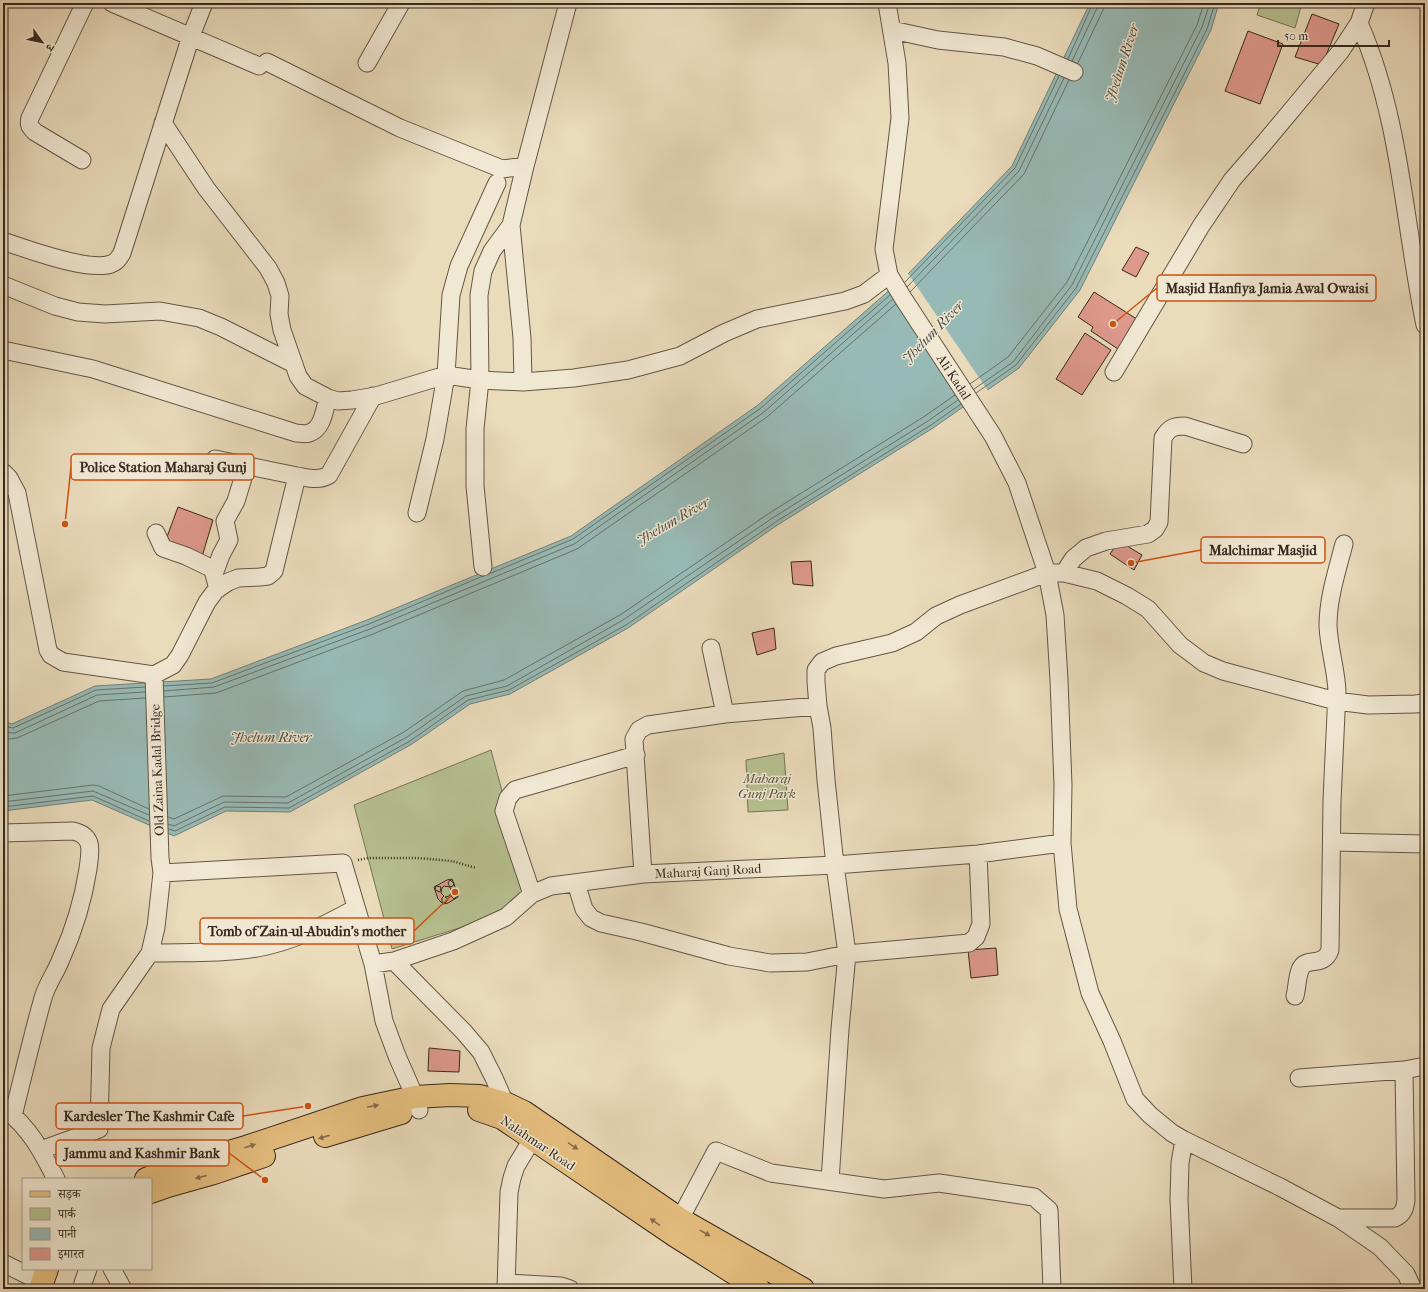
<svg xmlns="http://www.w3.org/2000/svg" width="1428" height="1292" font-family="'IM FELL French Canon','Noto Serif Devanagari',serif">
  <style>
    .green { fill: #b7c090; stroke: #767457 }
    .water { fill: #98bab6; stroke: #718079 }
    .pier { fill: #eadbbb }
    .lines { fill: none; stroke-linecap: round; stroke-linejoin: round }
    .shore { stroke: #67726a; stroke-width: 1 }
    .building { fill: #de998d; stroke: #36291e; fill-rule: evenodd }
    .minor-casing { stroke: #635645; stroke-width: 19 }
    .major-casing { stroke: #36291e; stroke-width: 24 }
    .path { stroke: #36291e; stroke-width: 2.5; stroke-dasharray: 1 2; stroke-linecap: butt }
    .minor { stroke: #f1e8d3; stroke-width: 17 }
    .major { stroke: #e5be7e; stroke-width: 22 }
    .oneway { fill: #856c49 }
    .labels { text-anchor: middle; dominant-baseline: central; stroke-width: 3; stroke-linejoin: round; paint-order: stroke }
    .street-label { font-size: 13px; fill: #36291e; stroke: #f1e8d3 }
    .park-label { font-size: 13px; font-style: italic; fill: #564f3a; stroke: #f1e8d3 }
    .water-label { font-size: 14px; font-style: italic; fill: #4e4d44; stroke: #f1e8d3 }
    .leader { fill: none; stroke: #cd520f; stroke-width: 1.5 }
    .callout-dot { fill: #cd520f; stroke: #f1e8d3; stroke-width: 1.5 }
    .callout { fill: #f1e8d3; stroke: #cd520f; stroke-width: 1.5 }
    .callout-label { font-size: 14px; text-anchor: middle; font-weight: bold; fill: #36291e }
  </style>
  <rect width="100%" height="100%" fill="#eadbbb"/>
  <filter id="stains"><feTurbulence type="fractalNoise" baseFrequency=".005" numOctaves="4"/><feColorMatrix values="0 0 0 0 .2 0 0 0 0 .09 0 0 0 0 .02 0 0 0 .5 -.17"/></filter>
  <radialGradient id="worn" r=".72"><stop offset=".6" stop-color="#630" stop-opacity="0"/><stop offset="1" stop-color="#630" stop-opacity=".3"/></radialGradient>
  <path class="green" d="M1261,3H1302L1295,28L1257,15Z
    M491,750L502,791L501,811L527,895L504,914L392,949L354,805Z
    M784,753L788,810L748,812L746,760Z"/>
  <path class="water" d="M1090,3H1219L1211,30L1080,290L1019,368L933,428L779,524L628,628L510,694L470,704L412,744L290,812L226,811L174,836L92,800L3,811V721L12,724L95,686L211,679L367,620L571,536L758,405L908,274L1012,166Z"/>
  <path class="pier" d="M907,272L989,392L968,407L887,289Z"/>
  <g class="lines">
    <path class="shore" d="M1068,59L1093,3
      M1072,61L1097,8L1098,3
      M1078,63L1103,10L1104,3
      M905,282L1015,168L1059,76
      M907,287L1019,171L1064,78
      M910,292L1024,174L1069,80
      M970,384L1008,357L1067,282L1197,25L1204,3
      M974,389L1013,362L1072,285L1202,27L1210,3
      M976,393L1016,365L1076,288L1207,29L1215,3
      M489,574L573,539L761,408L890,295
      M164,686L212,683L369,624L483,576
      M164,691L214,687L370,629L574,544L764,412L893,299
      M164,697L216,693L373,634L577,549L767,417L896,304
      M3,726L13,728L96,690L145,687
      M3,731L11,733H15L97,695L145,692
      M3,737L10,739L17,738L99,701L145,698
      M3,796L93,785L99,786L149,809
      M3,802L93,791L149,815
      M3,807L93,796L149,821
      M168,817L174,819L223,796L286,797L404,732L463,691L504,680L620,615L771,512L925,416L955,395
      M168,824L174,826L224,802L288,803L407,737L466,696L507,686L623,620L774,517L928,421L958,400
      M169,829L175,831L225,807L289,808L410,741L468,700L509,690L626,625L777,521L931,425L961,404"/>
  </g>
  <path class="building" d="M1312,14L1339,24L1322,65L1295,57Z
    M1248,31L1283,44L1260,104L1225,91Z
    M1136,247L1149,253L1136,277L1122,270Z
    M1094,292L1140,321L1121,351L1091,331L1093,327L1078,317Z
    M1085,333L1111,350L1082,395L1056,379Z
    M178,507L213,520L201,560L164,545Z
    M1119,541L1142,555L1134,570L1110,554Z
    M811,561L813,586L793,584L791,562Z
    M774,628L776,649L757,655L752,633Z
    M452,879L457,892L458,897L448,903L443,904L438,899L434,887L447,880ZM450,880L454,883L453,886L450,887L448,883ZM436,886L441,887L440,892L435,890ZM444,886L450,887L452,892L449,896L445,897L448,899L445,903L442,902V898L444,896L441,893L442,888ZM454,893L457,896L454,899L451,896V895Z
    M996,948L998,975L971,978L968,950Z
    M429,1048L460,1051L459,1072L428,1071Z"/>
  <g class="lines">
    <g class="minor-casing">
      <path id="minor" d="M112,3L259,66
        M887,3L897,63L900,118L884,249L889,275L903,298L993,436L1017,483L1047,573L1055,615L1059,680L1063,785L1062,843L1068,909L1090,993L1112,1041L1135,1099L1150,1115L1172,1133L1184,1140L1280,1187L1338,1218L1380,1247L1406,1274L1413,1289
        M1359,23C1401,118 1404,224 1425,325
        M892,30L938,40L1004,47L1037,56L1074,72
        M267,62L400,128L502,169L525,166
        M367,63L401,3
        M163,123L206,188L268,268L276,283L280,296L279,314L282,330L298,376L305,386L328,398L338,401L352,400L376,396L446,375L480,380L523,382L574,378L628,370L680,356L724,333L757,319L845,301L864,294L889,275
        M82,160L35,132C30,127 28,125 30,118L85,3
        M3,241C26,249 89,272 111,264C117,262 119,258 122,253L191,36L204,3
        M3,285L55,306L78,312L105,314L160,311L199,318L221,327L294,364
        M3,350L93,369L296,433C300,433 306,435 309,433C323,429 324,410 328,398
        M1114,372L1201,226L1232,180L1265,142L1340,52L1359,23L1366,3
        M523,382L522,338L511,225L525,166L568,3
        M215,459L297,476
        M3,472L9,478L17,493L48,650L51,655L63,662L154,675L173,665L180,655L207,602L216,590L228,582L238,578L260,577L268,576L274,571L297,476C309,478 319,481 329,475L373,396
        M417,513L435,439L446,375L451,295L459,266L497,183
        M156,533L163,548L186,556L215,570
        M483,567L475,486V429L480,380L479,295L483,271L492,251L511,225
        M1064,573L1073,559L1086,548L1106,541L1148,534L1155,529L1159,522L1163,438C1169,428 1173,426 1185,426L1243,444
        M218,589L214,574L221,555L229,540L225,521L236,501L247,465
        M711,648L725,714
        M818,706L816,682V670L822,662L836,656L892,643L916,632L936,616L960,605L1047,573H1064L1097,581L1127,596L1148,609L1180,645L1204,663L1223,671L1336,701L1368,705L1415,704L1425,703
        M3,833L73,831C95,836 90,852 88,869C83,901 74,930 61,959C56,972 47,984 43,998C32,1037 23,1076 13,1116
        M1332,842L1425,844
        M162,873L343,863L373,964L384,1021L397,1056L415,1097L419,1110
        M643,874L634,739L639,730L648,725L725,714L818,706L822,728L826,780L835,865L847,954L840,1029L830,1181
        M576,883L584,909L591,918L601,923L641,932L729,956L770,963L807,962L847,954L969,943L976,937L981,924L978,854
        M532,894L504,811L508,798L515,790L636,755
        M150,953C185,952 222,954 257,948C292,942 325,925 356,908
        M394,961L464,1032L481,1052L494,1078L505,1103
        M373,964L394,961L453,941L506,917L532,894L551,886L643,874L835,865L978,854L1062,843
        M1295,996C1297,988 1297,978 1300,970C1306,955 1323,969 1330,950L1332,801L1337,691C1336,669 1329,648 1328,626C1328,598 1337,571 1344,544
        M1299,1078L1404,1070L1425,1066
        M5,1109C30,1128 42,1152 56,1179
        M41,1150L99,1129L101,1048L111,1009L150,953L156,927L162,873L160,858L154,675
        M1338,1218H1395C1403,1214 1405,1209 1406,1200L1404,1070
        M680,1219L716,1151L771,1173L884,1189L939,1183L1034,1197L1049,1210L1052,1289
        M3,1263L29,1276L43,1281
        M112,1269L123,1289
        M506,1283L561,1286L570,1289
        M82,1289L83,1283L88,1269
        M506,1289L509,1192L512,1178L516,1166L539,1128
        M1183,1289L1179,1199L1180,1163L1184,1140"/>
    </g>
    <g class="major-casing">
      <path id="major" d="M479,1110L502,1118L674,1235L759,1289
        M325,1136L401,1113
        M146,1179L177,1167L246,1147L363,1108L415,1097L450,1095L480,1096L505,1103L524,1112L680,1219L803,1289
        M151,1192L168,1186L214,1173L264,1156
        M40,1289L47,1269"/>
    </g>
    <path class="path" d="M358,860L368,858H417L452,861L476,868"/>
    <use href="#minor" class="minor"/>
    <use href="#major" class="major"/>
  </g>
  <defs><path id="oneway-solid" d="M-6-.8H1V-3.2L6.5 0L1 3.2V.8H-6Z"/></defs>
  <g class="oneway">
    <use href="#oneway-solid" transform="translate(373 1106) rotate(-12)"/>
    <use href="#oneway-solid" transform="translate(324 1137) rotate(162)"/>
    <use href="#oneway-solid" transform="translate(250 1146) rotate(-18)"/>
    <use href="#oneway-solid" transform="translate(573 1146) rotate(34)"/>
    <use href="#oneway-solid" transform="translate(201 1177) rotate(165)"/>
    <use href="#oneway-solid" transform="translate(655 1222) rotate(-146)"/>
    <use href="#oneway-solid" transform="translate(705 1233) rotate(29)"/>
  </g>
  <g class="labels">
    <g class="street-label">
      <text transform="translate(954 377) rotate(57)">Ali Kadal</text>
      <text transform="translate(157 770) rotate(-92)">Old Zaina Kadal Bridge</text>
      <text transform="translate(708 871) rotate(-3)">Maharaj Ganj Road</text>
      <text transform="translate(538 1143) rotate(34)">Nalahmar Road</text>
    </g>
    <g class="park-label">
      <text x="767" y="778">Maharaj<tspan x="767" dy="15">Gunj Park</tspan></text>
    </g>
    <g class="water-label">
      <text transform="translate(1122 63) rotate(-72)">Jhelum River</text>
      <text transform="translate(933 332) rotate(-46)">Jhelum River</text>
      <text transform="translate(673 521) rotate(-30)">Jhelum River</text>
      <text x="271" y="737">Jhelum River</text>
    </g>
  </g>
  <path class="leader" d="M1113 324L1157 288M65 524L71 467M1131 563L1201 550M455 892L414 931M308 1106L243 1116M265 1180L229 1153"/>
  <g class="callout-dot">
    <circle cx="1113" cy="324" r="4"/>
    <circle cx="65" cy="524" r="4"/>
    <circle cx="1131" cy="563" r="4"/>
    <circle cx="455" cy="892" r="4"/>
    <circle cx="308" cy="1106" r="4"/>
    <circle cx="265" cy="1180" r="4"/>
  </g>
  <g class="callout">
    <rect x="1157" y="275" width="219" height="26" rx="4"/>
    <rect x="71" y="454" width="183" height="26" rx="4"/>
    <rect x="1201" y="537" width="124" height="26" rx="4"/>
    <rect x="200" y="918" width="214" height="26" rx="4"/>
    <rect x="56" y="1103" width="187" height="26" rx="4"/>
    <rect x="56" y="1140" width="173" height="26" rx="4"/>
  </g>
  <g class="callout-label">
    <text x="1267" y="293">Masjid Hanfiya Jamia Awal Owaisi</text>
    <text x="163" y="472">Police Station Maharaj Gunj</text>
    <text x="1263" y="555">Malchimar Masjid</text>
    <text x="307" y="936">Tomb of Zain-ul-Abudin's mother</text>
    <text x="149" y="1121">Kardesler The Kashmir Cafe</text>
    <text x="142" y="1158">Jammu and Kashmir Bank</text>
  </g>
  <rect width="1428" height="1292" fill="none" stroke="#eadbbb" stroke-width="16"/>
  <rect x="4" y="4" width="1420" height="1284" fill="none" stroke="#36291e" stroke-width="2"/>
  <rect x="8" y="8" width="1412" height="1276" fill="none" stroke="#36291e"/>
  <rect x="22" y="1178" width="130" height="92" fill="#f1e8d3" stroke="#a69c8b"/>
  <rect x="30" y="1191" width="20" height="6" fill="#e5be7e" stroke="#a69c8b"/>
  <text x="58" y="1198" font-size="12" fill="#36291e">सड़क</text>
  <rect x="30" y="1208" width="20" height="12" fill="#b7c090" stroke="#a69c8b"/>
  <text x="58" y="1218" font-size="12" fill="#36291e">पार्क</text>
  <rect x="30" y="1228" width="20" height="12" fill="#98bab6" stroke="#a69c8b"/>
  <text x="58" y="1238" font-size="12" fill="#36291e">पानी</text>
  <rect x="30" y="1248" width="20" height="12" fill="#de998d" stroke="#a69c8b"/>
  <text x="58" y="1258" font-size="12" fill="#36291e">इमारत</text>
  <g transform="translate(42 42) rotate(123)" stroke="#f1e8d3" stroke-width="3" paint-order="stroke">
  <path d="M0-3L7 15L0 10L-7 15Z" fill="#36291e"/>
  <text y="-6" font-size="11" font-weight="bold" text-anchor="middle" fill="#36291e">उ</text>
  </g>
  <path d="M1278 40v6h111v-6" fill="none" stroke="#36291e" stroke-width="2"/>
  <text x="1284" y="40" font-size="12" fill="#36291e" stroke="#f1e8d3" stroke-width="3" paint-order="stroke">50 m</text>
  <rect width="100%" height="100%" filter="url(#stains)"/>
  <rect width="100%" height="100%" fill="url(#worn)"/>
</svg>
